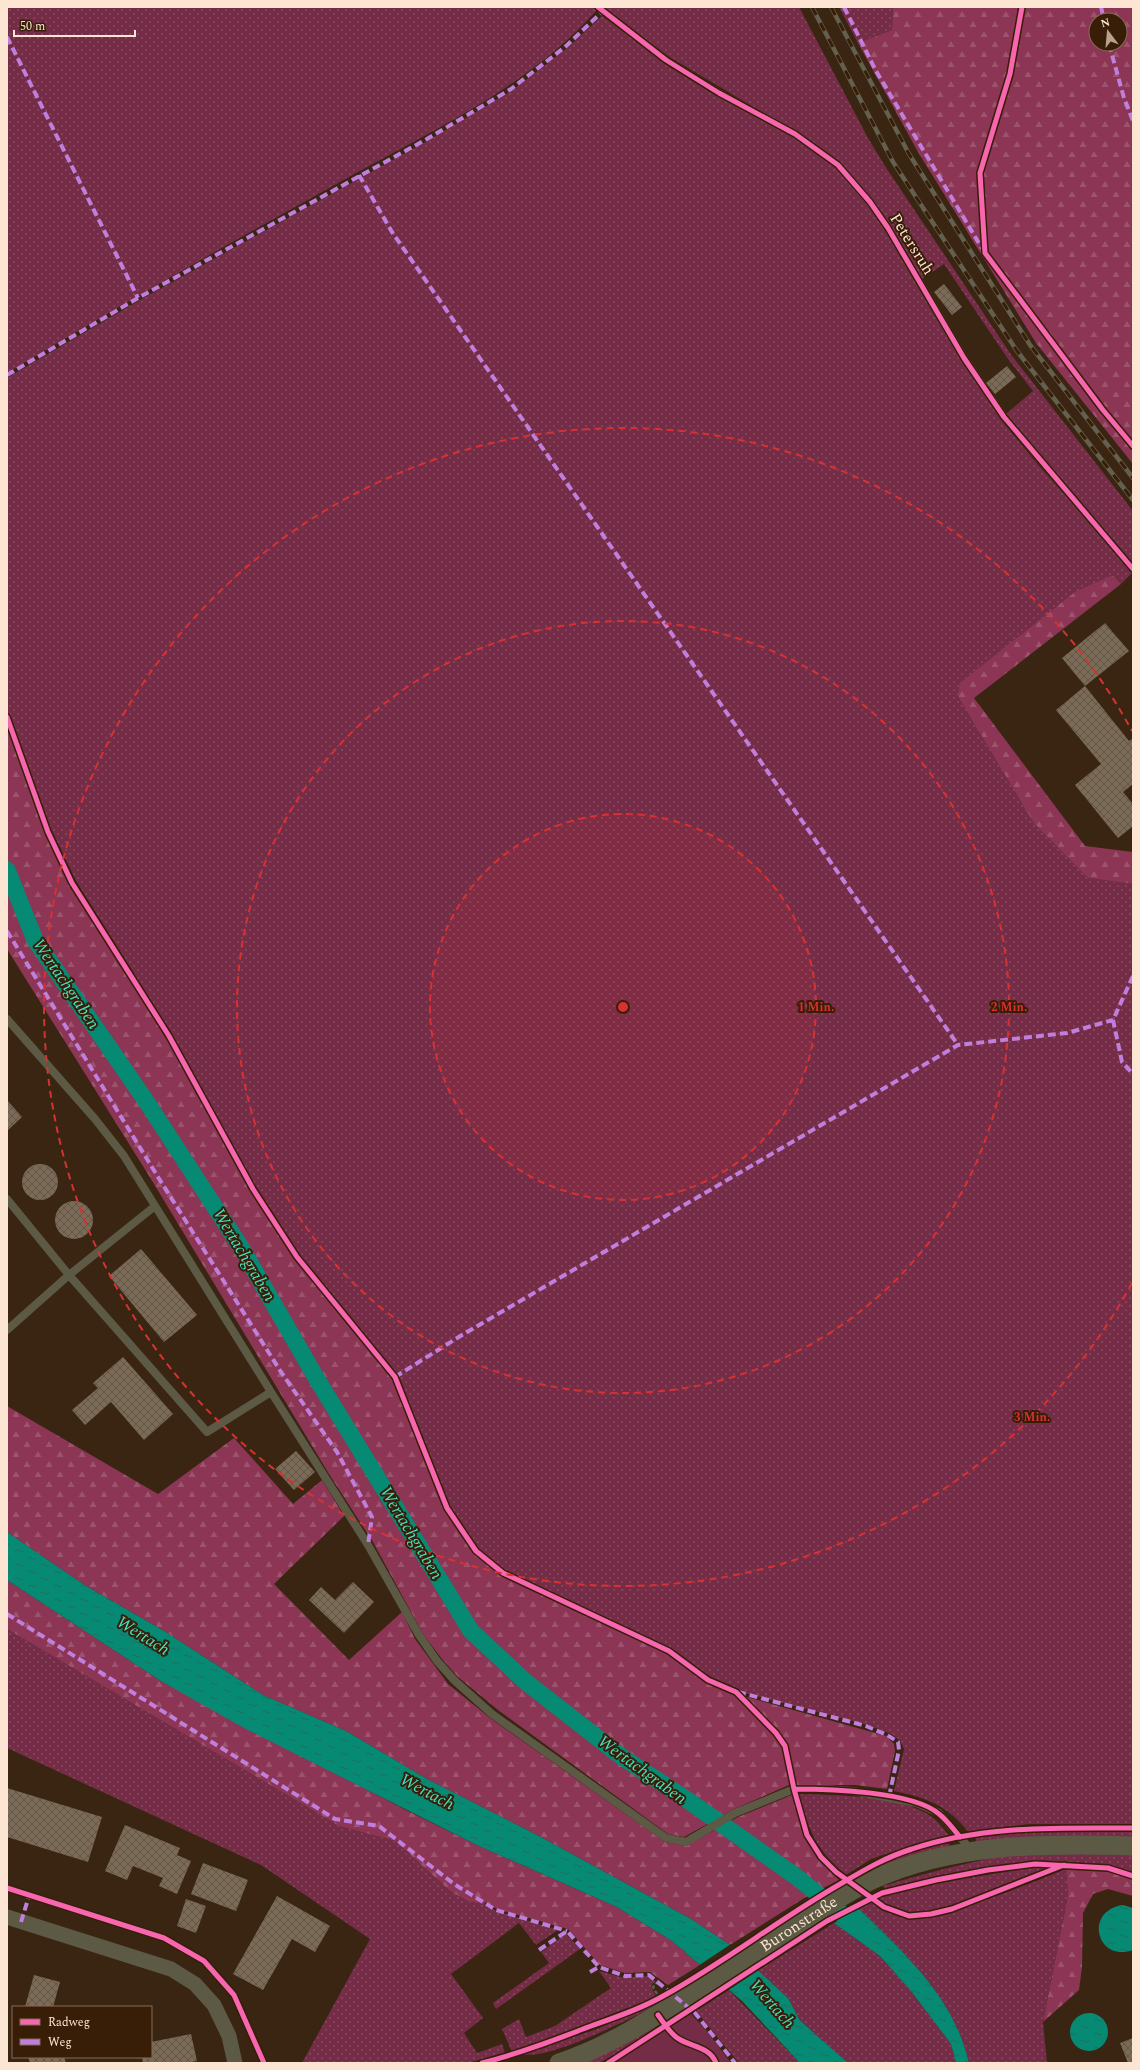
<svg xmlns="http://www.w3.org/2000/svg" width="1140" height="2070" font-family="Spectral,serif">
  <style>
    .grass { fill: url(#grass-dots) }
    .forest { fill: url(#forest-firs); fill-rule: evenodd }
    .pitch { fill: #752c47 }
    .water { fill: url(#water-ripples) }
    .pier { fill: #392512 }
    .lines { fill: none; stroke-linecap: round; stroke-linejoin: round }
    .canal { stroke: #068a74; stroke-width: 17 }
    .building { fill: url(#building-cross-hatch) }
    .path { stroke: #615c4b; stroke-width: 2.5; stroke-dasharray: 4 2; stroke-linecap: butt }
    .service { stroke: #5c5a44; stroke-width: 8 }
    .minor { stroke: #5c5a44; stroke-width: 15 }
    .tertiary { stroke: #5c5a44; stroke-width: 19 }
    .rail-casing { stroke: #645f4e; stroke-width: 4.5 }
    .rail { stroke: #381d07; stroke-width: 3; stroke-dasharray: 9; stroke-linecap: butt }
    .quiet { stroke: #c07fdc; stroke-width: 4; stroke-dasharray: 8 4; stroke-linecap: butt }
    .cycleway-casing { stroke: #381d07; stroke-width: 8 }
    .cycleway { stroke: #f766af; stroke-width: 5 }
    .ring { fill: none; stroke: #d83131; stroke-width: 2; stroke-dasharray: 7 5 }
    .labels { text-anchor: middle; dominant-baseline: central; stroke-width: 4; stroke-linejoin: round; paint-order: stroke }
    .street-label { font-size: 16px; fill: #fde5d3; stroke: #381d07 }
    .water-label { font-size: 17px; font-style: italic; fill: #47e0c3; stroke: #381d07 }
    .centre { fill: #d83131; stroke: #381d07; stroke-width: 2 }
    .ring-label { font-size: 12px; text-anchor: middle; font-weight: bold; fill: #d83131; stroke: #381d07; stroke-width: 4; stroke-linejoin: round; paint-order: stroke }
  </style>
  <defs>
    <pattern id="grass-dots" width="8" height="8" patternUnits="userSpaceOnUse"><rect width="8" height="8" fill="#752c47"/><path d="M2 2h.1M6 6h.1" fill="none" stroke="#8a4a61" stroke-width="1.8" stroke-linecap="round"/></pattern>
    <pattern id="forest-firs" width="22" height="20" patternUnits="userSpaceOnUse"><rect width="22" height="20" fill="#8c3555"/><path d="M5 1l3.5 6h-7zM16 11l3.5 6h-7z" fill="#9d526d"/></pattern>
    <pattern id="water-ripples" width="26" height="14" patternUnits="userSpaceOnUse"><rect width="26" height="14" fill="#068a74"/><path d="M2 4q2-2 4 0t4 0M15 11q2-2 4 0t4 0" fill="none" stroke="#226e5f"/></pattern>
    <pattern id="building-cross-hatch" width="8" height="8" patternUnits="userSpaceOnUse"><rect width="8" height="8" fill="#7a6a56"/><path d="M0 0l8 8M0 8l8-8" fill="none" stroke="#615649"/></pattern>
  </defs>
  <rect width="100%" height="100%" fill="#392512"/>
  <path class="grass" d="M7,7H594L597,10C528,88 429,132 340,182C228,244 117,307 7,373Z
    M603,7H799L868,138L885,166L1012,356L1133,511V563L1006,414L1033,391L1008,359L944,264L922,279L873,201L794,131L668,56Z
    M839,7H893L892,30L858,43Z
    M602,16L666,63L794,136L836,167L868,203L886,229L962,359L1000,419L1040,467L1133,572L1121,584L1113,575L958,696L1088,878L1133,884V1825L1029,1824L968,1832C949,1806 925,1797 894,1791L904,1749L900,1740L889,1733L868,1725L737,1691L709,1679L670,1649L504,1571L478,1550L449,1507L397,1375L299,1255L255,1187L172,1034L76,881L51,829L7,710V378L140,300L429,140L513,90L566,49Z
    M7,1629L339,1826L395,1841L450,1891L469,1902L484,1904L496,1911L558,1930L536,1945L519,1923L451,1974L483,2018L464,2033L477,2053L502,2044L505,2053L467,2063H302L370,1939L261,1865L7,1748Z
    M798,1794C834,1795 903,1795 932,1817C938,1821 943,1829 949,1835L909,1846L871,1859L846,1875C814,1848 811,1833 798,1794Z
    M1029,1830H1133V1838L977,1843L975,1837Z
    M948,1843L950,1846L870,1875L868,1871L912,1851Z
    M1019,1853H1133V1873C1051,1848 966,1870 885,1890L883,1886C928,1872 973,1861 1019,1853Z
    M1035,1867H1054L952,1905L926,1912L928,1917C975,1906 1021,1887 1066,1869L1068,1895L1043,2022L1047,2063H969C954,1997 905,1954 859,1909L883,1896L938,1883Z
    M834,1923L880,1956L911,1991L951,2044L956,2063H848L805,2025L799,2019L788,1998L757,1971Z
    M566,1934L580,1949L496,2009L493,2003L549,1963L541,1952Z
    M599,1971L624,1978L648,1976L655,1981L651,1986L656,1997L512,2052L502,2029L519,2019L526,2037L555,2026L611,1988Z
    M729,1990L800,2063H739L696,2011Z
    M652,2005L651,2008C625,2021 547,2061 522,2054L597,2029Z
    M653,2024L656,2028L627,2048L599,2063H581Z"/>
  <path class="forest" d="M893,7H1133V464L1036,343L918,152L858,43L892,30ZM1096,20H1120V44H1096Z
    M1113,575L1121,584L974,698L1085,846L1133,852V884L1088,878L1034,823L958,696L960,683L1075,592Z
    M7,725L46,834L70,885L167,1038L250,1191L295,1258L393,1378L445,1509L475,1553L502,1575L669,1653L707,1682L736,1694L886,1736L894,1744L895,1751L887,1789L855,1785H789L734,1809L684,1837L668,1834L498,1710L458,1677L442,1659L423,1634L373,1542L329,1474L151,1179L7,949Z
    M7,1406L158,1494L234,1438L293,1504L322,1480L344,1516L274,1584L349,1660L402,1612L415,1639L448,1684L490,1718L665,1842L686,1846L738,1817L792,1795L805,1835L818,1859L839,1880L806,1897L730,1945L691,1919L537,1835L427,1779L346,1731L263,1695L164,1631L83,1584L7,1532Z
    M7,1580L161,1681L404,1809L479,1846L617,1907L672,1941L700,1965L668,1985L650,1972L625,1973L600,1965L568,1929L497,1909L486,1902L484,1904L469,1902L450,1891L395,1841L339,1826L7,1629Z
    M1066,1869L1107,1871L1133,1879V1896L1108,1889L1093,1894L1083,1913L1082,1967L1079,1990L1043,2022L1068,1895Z"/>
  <path class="pitch" d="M691,2014L706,2030L731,2063H613Z"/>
  <path class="water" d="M7,1532L83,1584L164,1631L263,1695L346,1731L427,1779L537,1835L691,1919L730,1945L788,1998L799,2019L805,2025L848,2063H800L742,2001L672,1941L617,1907L479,1846L242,1727L161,1681L7,1580Z
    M1123,1905L1133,1908V1950C1097,1963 1083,1911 1123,1905Z
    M859,1909C905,1954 954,1997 969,2063H956L951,2044L911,1991L880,1956L834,1923Z
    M1070 2032a19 19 0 1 1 38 0a19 19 0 1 1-38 0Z"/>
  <path class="pier" d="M731,1944L759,1970L727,1991L698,1966Z"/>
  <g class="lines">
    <path class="canal" d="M7,870L35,940L148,1104L242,1249L318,1381L471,1631L526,1682L622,1757L686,1799L798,1878L863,1931"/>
  </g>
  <path class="building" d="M944,284L962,307L952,315L934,292Z
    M1007,366L1016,377L995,394L986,383Z
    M1105,623L1129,651L1085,686L1062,658Z
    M1085,686L1129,741L1133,738V784L1123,792L1133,804V826L1118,838L1075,785L1101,764L1056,710Z
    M7,1100L22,1117L7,1131Z
    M22 1182a18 18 0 1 1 36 0a18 18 0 1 1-36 0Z
    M55 1220a19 19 0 1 1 38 0a19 19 0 1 1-38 0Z
    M141,1249L197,1315L164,1342L109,1276Z
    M123,1357L173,1414L144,1440L111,1402L85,1425L72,1410L98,1388L93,1383Z
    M296,1451L315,1472L294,1490L275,1469Z
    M353,1582L374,1602L344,1633L309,1600L321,1587L335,1600Z
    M7,1788L102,1817L88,1862L7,1837Z
    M125,1825L180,1848L177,1855L191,1861L177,1894L159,1886L163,1878L133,1866L127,1880L105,1871Z
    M203,1863L248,1880L236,1911L191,1894Z
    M277,1896L330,1926L315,1952L292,1939L263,1990L233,1974Z
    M186,1899L206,1906L196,1933L177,1926Z
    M34,1975L60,1982L53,2007H25Z
    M191,2034L197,2061L186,2063H143L142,2057H151V2042Z
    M1133,2038V2063H1128L1120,2043Z
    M28,2057H64L66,2063H30Z"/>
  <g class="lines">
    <path class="path" d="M657,1994L653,1987L658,1981"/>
    <path class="service" d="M598,7L666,60L719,93L795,134L838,165L870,202L888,228L964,358L1004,417L1133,569
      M7,1019L95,1119L124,1156L271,1392L368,1545L419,1635L437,1661L455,1681L492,1714L666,1838L686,1842L735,1813L794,1789H825L853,1791L917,1803L939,1813L972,1851
      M7,1199L69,1275L207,1432L271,1392
      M7,1330L69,1275L155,1206
      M658,2015C664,2023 671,2035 679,2039C692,2047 710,2047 716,2063"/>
    <path class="minor" d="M7,1917L171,1969L195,1984L214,2005L229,2036L235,2063"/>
    <path class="tertiary" id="s1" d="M559,2063C607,2047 650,2020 693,1992C728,1970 763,1947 799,1924C822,1909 847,1892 872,1880C953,1843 1046,1843 1133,1846"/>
    <g class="rail-casing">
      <path id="rail" d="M812,7L893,162L1017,351L1133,500
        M831,7L909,154L1030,345L1133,478"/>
    </g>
    <use href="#rail" class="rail"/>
    <path class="quiet" d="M844,7L876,71L983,250
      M1101,7L1104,20
      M7,37L138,298
      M1109,44L1124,98L1133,121
      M359,175L392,232L958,1045
      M7,375L138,298L427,139L511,89L565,47L602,12
      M7,931L158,1177L281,1372L337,1452L372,1517L368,1545
      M1133,976L1113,1020L1122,1062L1133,1074
      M395,1377L462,1335L958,1045L1067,1033L1113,1020
      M7,1614L335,1819L379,1826L454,1884L496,1910L567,1931
      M738,1692L866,1726L887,1735L898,1742L899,1750L889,1797
      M21,1922L29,1896
      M539,1950L567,1931L599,1967L625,1976L649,1975L695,2013L735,2063
      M590,1972L599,1967"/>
    <g class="cycleway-casing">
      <path id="cycleway" d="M598,7L666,60L719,93L795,134L838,165L870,202L888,228L964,358L1004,417L1133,569
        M1022,7L1010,74L980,173L985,253L1103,410L1133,446
        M7,717L48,832L72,883L169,1036L253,1189L297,1257L395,1377L447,1508L476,1551L503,1573L669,1651L708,1680L736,1692L776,1733L785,1746L794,1789L807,1835L821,1857L836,1872L884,1907L909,1916L931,1914L952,1909L1064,1865
        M794,1789C828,1789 913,1791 939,1814C947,1820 953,1829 960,1837
        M7,1888L164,1938L204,1961L234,1995L264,2063
        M658,2015C664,2023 671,2035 679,2039C692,2047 710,2047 716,2063
        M482,2063C517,2054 550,2042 583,2029C610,2019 639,2010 665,1995C726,1961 781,1918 842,1883C864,1870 886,1857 912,1849C984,1825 1058,1828 1133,1828
        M608,2063L827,1921L882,1893L936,1880L988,1870L1035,1864L1108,1868L1133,1876"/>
    </g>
    <use href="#cycleway" class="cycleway"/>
  </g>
  <circle cx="623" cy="1007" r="193" fill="#d83131" fill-opacity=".12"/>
  <g class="ring">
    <circle cx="623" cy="1007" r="193"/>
    <circle cx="623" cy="1007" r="386"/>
    <path d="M1132 1283A579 579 0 1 1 1132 731"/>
  </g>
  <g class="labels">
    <g class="street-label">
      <text transform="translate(912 244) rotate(58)">Petersruh</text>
      <text stroke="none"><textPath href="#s1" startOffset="278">Buronstraße</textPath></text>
    </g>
    <g class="water-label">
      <text transform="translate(66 984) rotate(56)">Wertachgraben</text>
      <text transform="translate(244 1255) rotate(59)">Wertachgraben</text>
      <text transform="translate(411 1533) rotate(59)">Wertachgraben</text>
      <text transform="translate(143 1636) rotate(32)">Wertach</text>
      <text transform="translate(642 1770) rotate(36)">Wertachgraben</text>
      <text transform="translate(427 1792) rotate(28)">Wertach</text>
      <text transform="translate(772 2004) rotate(49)">Wertach</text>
    </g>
  </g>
  <circle cx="623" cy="1007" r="6" class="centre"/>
  <g class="ring-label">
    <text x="816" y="1011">1 Min.</text>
    <text x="1009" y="1011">2 Min.</text>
    <text x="1032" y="1421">3 Min.</text>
  </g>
  <rect width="1140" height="2070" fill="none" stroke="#fde5d3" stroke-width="16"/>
  <rect x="12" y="2006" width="140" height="52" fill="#381d07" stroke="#876d59"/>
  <rect x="20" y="2019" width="20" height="6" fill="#f766af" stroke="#876d59"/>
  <text x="48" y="2026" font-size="12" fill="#fde5d3">Radweg</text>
  <rect x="20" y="2039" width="20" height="6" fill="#c07fdc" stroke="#876d59"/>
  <text x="48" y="2046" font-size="12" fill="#fde5d3">Weg</text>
  <g transform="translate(1108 32) rotate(344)"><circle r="19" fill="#381d07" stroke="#876d59"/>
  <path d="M0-3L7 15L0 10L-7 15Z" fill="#b8a28f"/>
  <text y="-6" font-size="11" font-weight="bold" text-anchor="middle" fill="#fde5d3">N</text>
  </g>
  <path d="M14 30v6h121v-6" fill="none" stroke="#fde5d3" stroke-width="2"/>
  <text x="20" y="30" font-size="12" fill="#fde5d3" stroke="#381d07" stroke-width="3" paint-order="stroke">50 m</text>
</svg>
